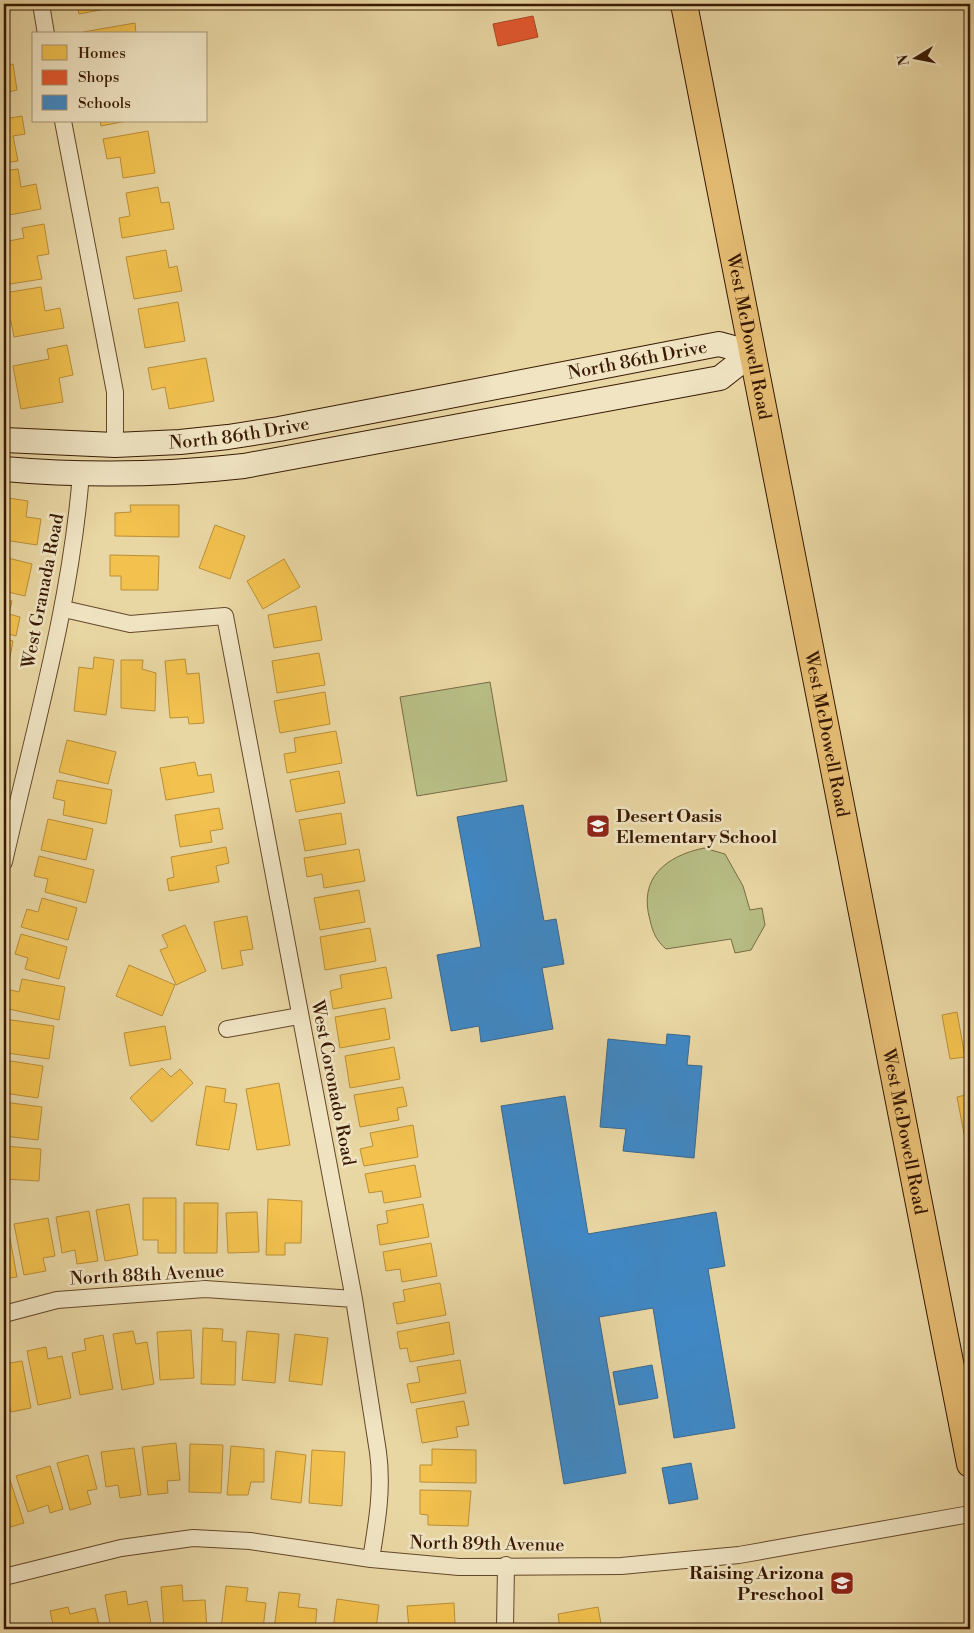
<svg xmlns="http://www.w3.org/2000/svg" width="974" height="1633" font-family="'Libre Bodoni',serif">
  <style>
    .green { fill: #b7bd84; stroke: #786b43 }
    .homes { fill: #f2c14e; stroke: #ba8f37 }
    .shops { fill: #e4572e; stroke: #b04421 }
    .schools { fill: #3f88c5; stroke: #3d678a }
    .lines { fill: none; stroke-linecap: round; stroke-linejoin: round }
    .street-casing { stroke: #64482a; stroke-width: 18 }
    .secondary-casing { stroke: #381902; stroke-width: 26 }
    .primary-casing { stroke: #381902; stroke-width: 28 }
    .street { stroke: #f0e4c3; stroke-width: 16 }
    .secondary { stroke: #f0e4c3; stroke-width: 24 }
    .primary { stroke: #e4bb72; stroke-width: 26 }
    .labels { text-anchor: middle; dominant-baseline: central; stroke-width: 5; stroke-linejoin: round; paint-order: stroke }
    .street-label { font-size: 18px; fill: #381902; stroke: #f0e4c3 }
    .poi-label { font-size: 18px; font-weight: bold; fill: #381902; stroke: #f0e4c3; text-anchor: start }
  </style>
  <rect width="100%" height="100%" fill="#e8d6a3"/>
  <filter id="stains"><feTurbulence type="fractalNoise" baseFrequency=".004" numOctaves="4"/><feColorMatrix values="0 0 0 0 .2 0 0 0 0 .09 0 0 0 0 .02 0 0 0 .5 -.17"/></filter>
  <radialGradient id="worn" r=".72"><stop offset=".6" stop-color="#630" stop-opacity="0"/><stop offset="1" stop-color="#630" stop-opacity=".3"/></radialGradient>
  <path class="green" d="M490,682L507,781L417,796L400,697Z
    M704,848L725,854L743,886L750,910L762,908L765,925L751,950L735,953L731,939L666,949C656,940 653,933 650,920C638,878 666,856 704,848Z"/>
  <path class="homes" d="M77,4H131L79,14Z
    M135,23L136,34H83V32Z
    M13,64L17,90L4,93V66Z
    M22,116L25,134L13,136L18,161L4,163V119Z
    M100,121H127L101,126Z
    M148,131L155,173L123,178L120,157L107,159L103,139Z
    M18,169L21,187L36,184L41,209L4,216V171Z
    M158,187L161,203L169,202L174,229L122,238L119,218L130,216L126,193Z
    M44,224L49,254L37,256L42,279L4,285V242L24,238L22,228Z
    M166,250L169,268L177,266L182,291L134,299L126,257Z
    M41,287L45,311L60,308L64,328L14,337L11,321L4,322V293Z
    M178,302L185,341L145,348L138,309Z
    M67,345L73,375L59,378L63,402L21,409L13,366L49,359L47,349Z
    M206,358L214,401L169,409L165,387L152,390L148,368Z
    M9,498L28,501L26,517L41,519L37,545L4,540V516L6,517Z
    M130,505H179V537L115,536V513L131,512Z
    M215,525L245,536L230,579L199,568Z
    M110,555L159,556L158,590H121V576H110Z
    M4,557L32,564L25,596L4,591Z
    M284,559L300,587L263,609L247,581Z
    M4,599L12,601L9,614L20,617L16,636L4,633Z
    M316,606L322,640L274,648L268,615Z
    M4,639L13,641L7,673H4Z
    M319,653L325,685L277,693L272,661Z
    M94,657L114,660L106,715L74,711L79,667L93,669Z
    M185,659L187,674L199,673L204,723L189,724L188,717L170,718L165,661Z
    M121,660H143L142,669L156,673L155,711L121,708Z
    M325,692L330,724L280,733L274,701Z
    M336,731L342,763L287,773L284,754L296,752L294,738Z
    M67,740L116,752L108,784L59,772Z
    M195,762L198,776L211,774L214,792L166,800L160,768Z
    M339,771L345,803L296,812L290,780Z
    M57,780L112,790L106,824L63,815L65,801L53,798Z
    M219,808L223,829L210,831L212,842L180,847L175,815Z
    M341,813L346,844L305,851L299,820Z
    M48,819L93,829L86,860L41,850Z
    M226,847L229,863L216,866L219,882L169,891L167,879L174,877L171,857Z
    M359,849L365,881L324,888L322,874L307,877L304,858Z
    M39,856L94,870L86,903L45,892L48,879L34,876Z
    M359,890L365,922L320,930L314,898Z
    M42,898L77,908L68,940L21,927L27,909L38,912Z
    M247,916L253,949L240,951L243,965L222,969L214,922Z
    M185,925L206,971L176,985L160,950L168,947L162,935Z
    M370,928L376,961L325,970L320,937Z
    M21,934L67,947L59,979L25,969L28,958L15,954Z
    M129,965L175,985L162,1016L116,996Z
    M386,967L392,998L333,1009L330,991L342,988L340,975Z
    M22,979L65,987L59,1020L4,1008L7,989L19,992Z
    M385,1008L390,1039L340,1048L335,1017Z
    M957,1012L965,1057L950,1059L942,1015Z
    M4,1019L54,1026L49,1059L7,1053L9,1038L4,1037Z
    M165,1026L171,1059L130,1066L124,1033Z
    M394,1047L400,1079L350,1088L345,1056Z
    M4,1060L43,1066L38,1098L4,1093Z
    M162,1068L171,1077L180,1069L193,1083L152,1122L130,1098Z
    M279,1083L290,1145L257,1150L246,1089Z
    M206,1086L226,1089L224,1102L237,1104L229,1150L196,1145Z
    M403,1087L407,1106L397,1108L399,1120L360,1127L354,1095Z
    M970,1094V1165L957,1097Z
    M4,1102L42,1107L38,1140L4,1136Z
    M413,1125L418,1157L364,1166L360,1149L373,1146L370,1133Z
    M4,1146L41,1149L39,1181L4,1179Z
    M415,1165L421,1197L384,1203L382,1191L369,1193L365,1174Z
    M143,1198H176V1253H158V1240H143Z
    M268,1199L302,1201L301,1243H285V1255H266Z
    M184,1203H218L217,1253H184Z
    M129,1204L138,1255L105,1261L96,1210Z
    M423,1204L429,1237L380,1245L377,1225L388,1223L386,1211Z
    M89,1211L98,1261L77,1264L75,1250L62,1253L56,1217Z
    M257,1212L259,1252L228,1253L226,1213Z
    M48,1218L55,1256L43,1258L46,1271L24,1275L14,1224Z
    M7,1222L17,1277L4,1279V1223Z
    M431,1243L437,1276L402,1282L400,1269L386,1271L383,1252Z
    M440,1283L446,1315L397,1324L393,1303L405,1301L403,1290Z
    M449,1322L454,1354L410,1362L407,1348L400,1349L397,1332Z
    M203,1328L223,1329L222,1341L236,1342L235,1385L201,1384Z
    M191,1330L194,1378L160,1380L157,1332Z
    M133,1331L136,1344L147,1342L154,1384L122,1390L113,1334Z
    M247,1331L279,1334L275,1383L242,1380Z
    M295,1334L328,1338L322,1385L289,1381Z
    M103,1335L113,1389L80,1395L72,1353L86,1350L84,1339Z
    M46,1347L48,1359L62,1356L71,1398L38,1405L27,1351Z
    M460,1360L466,1393L411,1403L407,1384L420,1382L417,1367Z
    M22,1361L31,1408L11,1412L9,1403L4,1404V1364Z
    M464,1401L469,1425L456,1427L458,1437L422,1443L416,1409Z
    M176,1443L180,1480L167,1481L168,1493L148,1495L142,1447Z
    M190,1444L223,1445L221,1493L189,1492Z
    M231,1446L264,1449V1482H251L248,1495H227Z
    M134,1448L141,1495L120,1498L118,1485L106,1487L101,1452Z
    M432,1449L476,1450V1483L420,1482V1465H432Z
    M312,1450L345,1452L342,1506L309,1503Z
    M276,1451L306,1455L301,1503L271,1499Z
    M88,1455L97,1489L87,1491L91,1504L70,1510L57,1463Z
    M50,1466L63,1509L50,1513L48,1505L28,1512L16,1476Z
    M9,1477L24,1523L4,1529V1479Z
    M420,1490L471,1491L468,1526L428,1525V1515L420,1514Z
    M182,1585L183,1601L205,1600L207,1629H164L161,1587Z
    M226,1586L248,1588L246,1601L266,1603L263,1629H221Z
    M126,1591L128,1605L147,1601L152,1629H111L105,1595Z
    M279,1592L300,1594L298,1607L317,1609L315,1629H274Z
    M337,1599L379,1605L376,1629H333Z
    M454,1603L455,1624H467L468,1629H409L407,1606Z
    M68,1607L70,1614L95,1608L100,1629H54L50,1611Z
    M598,1607L602,1629H560L558,1614Z"/>
  <path class="shops" d="M533,16L538,37L498,46L493,24Z"/>
  <path class="schools" d="M523,805L544,921L556,919L564,964L542,968L553,1029L481,1042L479,1026L451,1031L437,955L481,947L457,817Z
    M667,1034L690,1036L687,1065L702,1066L694,1158L623,1151L626,1129L600,1127L608,1039L666,1045Z
    M565,1096L588,1234L716,1212L725,1266L708,1269L735,1428L674,1438L653,1308L599,1317L626,1473L564,1484L501,1106Z
    M652,1365L658,1398L619,1405L613,1372Z
    M691,1463L698,1499L669,1504L662,1468Z"/>
  <g class="lines">
    <g class="street-casing">
      <path id="street" d="M41,4L46,34
        M63,121L115,392V445
        M64,609L130,624L225,616L354,1299L378,1452C383,1488 377,1523 371,1559
        M4,862C33,733 71,605 81,473
        M227,1029L299,1016
        M4,1314L57,1300L205,1289L354,1299
        M4,1577L121,1548L193,1538L250,1541L371,1559L459,1567L621,1566L739,1555L970,1514
        M505,1629L506,1565"/>
    </g>
    <g class="secondary-casing">
      <g id="secondary">
        <path id="s1" d="M4,440L115,445L180,442L228,437L279,429L719,344L752,353"/>
        <path d="M4,469C84,476 164,475 244,466L720,378L752,353"/>
      </g>
    </g>
    <g class="primary-casing">
      <g id="primary">
        <path id="s2" d="M684,4L970,1464"/>
      </g>
    </g>
    <use href="#street" class="street"/>
    <use href="#secondary" class="secondary"/>
    <use href="#primary" class="primary"/>
  </g>
  <defs>
    <g id="school-square" transform="scale(1.25)"><rect x="-9" y="-9" width="18" height="18" rx="4" fill="#8f2418" stroke="#f0e4c3"/><path d="M0-5L7-2L0 1L-7-2ZM-4 1L0 2.5L4 1V4Q0 6-4 4Z" fill="#fff"/></g>
  </defs>
  <g fill-rule="evenodd">
    <use href="#school-square" x="598" y="826"/>
    <use href="#school-square" x="842" y="1583"/>
  </g>
  <g class="labels">
    <g class="street-label">
      <text stroke="none"><textPath href="#s2" startOffset="339">West McDowell Road</textPath></text>
      <text stroke="none"><textPath href="#s1" startOffset="641">North 86th Drive</textPath></text>
      <text stroke="none"><textPath href="#s1" startOffset="236">North 86th Drive</textPath></text>
      <text transform="translate(43 591) rotate(-79)">West Granada Road</text>
      <text stroke="none"><textPath href="#s2" startOffset="744">West McDowell Road</textPath></text>
      <text transform="translate(333 1083) rotate(79)">West Coronado Road</text>
      <text stroke="none"><textPath href="#s2" startOffset="1149">West McDowell Road</textPath></text>
      <text transform="translate(147 1275) rotate(-3)">North 88th Avenue</text>
      <text transform="translate(487 1544) rotate(1)">North 89th Avenue</text>
    </g>
    <g class="poi-label">
      <text x="616" y="816">Desert Oasis<tspan x="616" dy="21">Elementary School</tspan></text>
      <text x="824" y="1573" text-anchor="end">Raising Arizona<tspan x="824" dy="21">Preschool</tspan></text>
    </g>
  </g>
  <rect width="974" height="1633" fill="none" stroke="#e8d6a3" stroke-width="20"/>
  <rect x="5" y="5" width="964" height="1623" fill="none" stroke="#381902" stroke-width="2.5"/>
  <rect x="10" y="10" width="954" height="1613" fill="none" stroke="#381902"/>
  <rect x="32" y="32" width="175" height="90" fill="#f0e4c3" stroke="#a69376"/>
  <rect x="42" y="45" width="25" height="15" fill="#f2c14e" stroke="#a69376"/>
  <text x="78" y="58" font-size="15" fill="#381902">Homes</text>
  <rect x="42" y="70" width="25" height="15" fill="#e4572e" stroke="#a69376"/>
  <text x="78" y="82" font-size="15" fill="#381902">Shops</text>
  <rect x="42" y="95" width="25" height="15" fill="#3f88c5" stroke="#a69376"/>
  <text x="78" y="108" font-size="15" fill="#381902">Schools</text>
  <g transform="translate(916 58) rotate(260)" stroke="#f0e4c3" stroke-width="4" paint-order="stroke">
  <path d="M0-4L9 19L0 12L-9 19Z" fill="#381902"/>
  <text y="-8" font-size="14" font-weight="bold" text-anchor="middle" fill="#381902">N</text>
  </g>
  <rect width="100%" height="100%" filter="url(#stains)"/>
  <rect width="100%" height="100%" fill="url(#worn)"/>
</svg>
